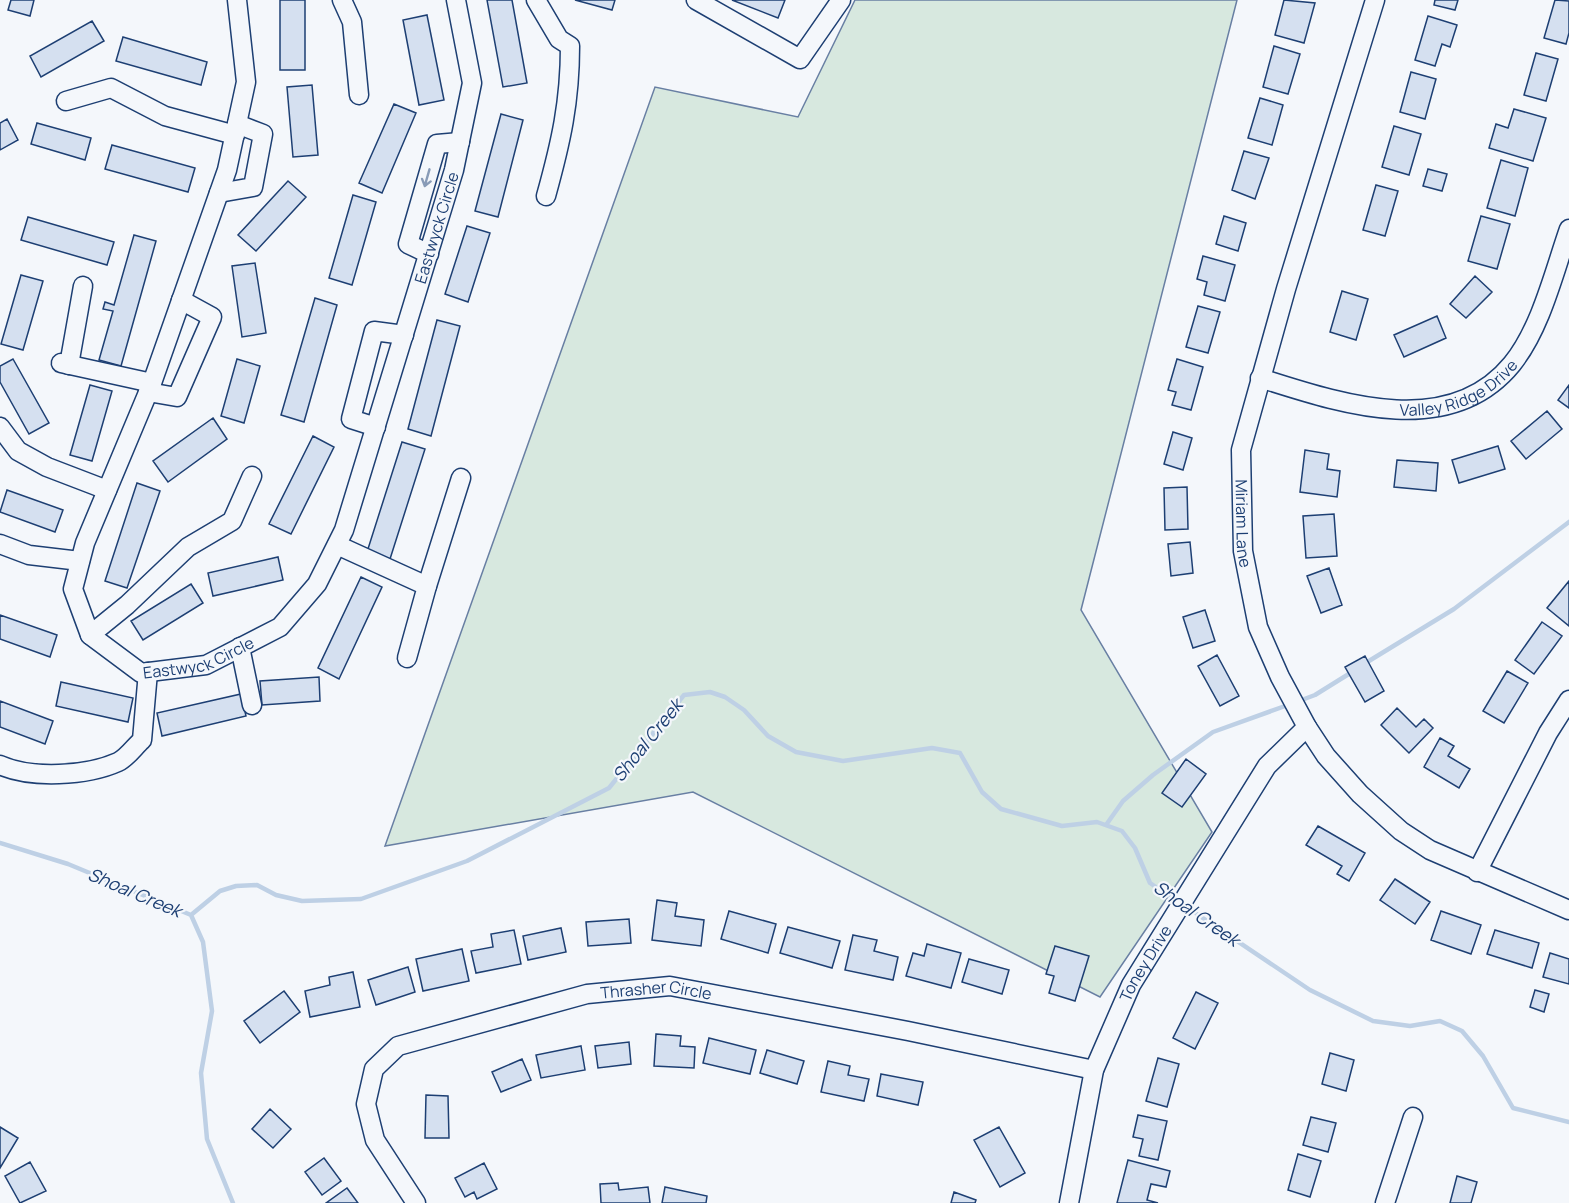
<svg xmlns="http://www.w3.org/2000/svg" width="1569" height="1203" font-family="Manrope,sans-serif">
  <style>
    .green { fill: #d7e8df; stroke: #687fa3; stroke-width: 1.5 }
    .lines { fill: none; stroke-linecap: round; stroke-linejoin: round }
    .stream { stroke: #bed0e5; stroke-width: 4.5 }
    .building { fill: #d5e0f0; stroke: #1d3f73; stroke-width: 1.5 }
    .minor-casing { stroke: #1d3f73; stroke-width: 21 }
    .minor { stroke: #f4f7fb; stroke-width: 18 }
    .oneway { stroke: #889bb7 }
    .labels { text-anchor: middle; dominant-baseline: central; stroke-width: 4.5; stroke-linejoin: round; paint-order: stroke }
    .street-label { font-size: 16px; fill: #1d3f73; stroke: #f4f7fb }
    .water-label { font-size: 18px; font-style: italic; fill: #1d3f73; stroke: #f4f7fb }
  </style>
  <rect width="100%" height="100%" fill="#f4f7fb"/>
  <path class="green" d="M855,0H1237L1081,610L1212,832L1100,997L693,792L385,846L655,87L798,117Z"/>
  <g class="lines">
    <path class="stream" d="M1364,664L1454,609L1569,522
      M1299,701L1315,695L1352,672
      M1106,825L1123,801L1153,775L1213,732L1288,705
      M0,843L68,864L191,915
      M1185,906L1310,990L1373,1021L1410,1026L1440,1021L1462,1031L1483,1056L1513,1108L1569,1122
      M191,915L220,891L236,886L257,885L276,895L302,901L361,899L467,861L609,788L684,695L710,692L725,697L744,710L768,736L796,752L843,761L932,748L960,753L982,792L1001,809L1062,826L1097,822L1122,831L1135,848L1150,883L1178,902
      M191,915L203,942L212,1011L201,1073L207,1139L233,1203"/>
  </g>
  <path class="building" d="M11,0H34L30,16L8,10Z
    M280,0H305V70H280Z
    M487,0H512L527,83L503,87Z
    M575,0H615L612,10Z
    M732,0H785L778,18Z
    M1284,0L1315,3L1304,43L1275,35Z
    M1435,0H1458L1455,10L1434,5Z
    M1555,0L1569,1V33L1566,44L1544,38Z
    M427,15L444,100L419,105L403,20Z
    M1428,16L1457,25L1450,47L1442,44L1435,66L1415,60Z
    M92,21L104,41L41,77L30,56Z
    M123,37L207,62L201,85L116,61Z
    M1274,46L1300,54L1288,94L1263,87Z
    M1536,53L1558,59L1546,101L1524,95Z
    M1411,72L1436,79L1425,119L1400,112Z
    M312,85L318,155L293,157L287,87Z
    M1260,98L1283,105L1272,145L1248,138Z
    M394,104L416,113L382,193L359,183Z
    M1514,109L1546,118L1533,161L1489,148L1496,124L1508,128Z
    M501,114L523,120L498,217L475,211Z
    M7,119L18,140L0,150V123Z
    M37,123L91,138L85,160L31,144Z
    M1394,126L1421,134L1409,175L1382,167Z
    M112,145L195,168L188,192L105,169Z
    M1244,151L1269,158L1255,199L1232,190Z
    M1501,160L1528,168L1515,216L1487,208Z
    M1428,169L1447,174L1442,191L1423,186Z
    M288,181L306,197L256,251L238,235Z
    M1376,185L1398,191L1385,236L1363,230Z
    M353,195L376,202L352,285L329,278Z
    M1224,216L1246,223L1238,251L1216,244Z
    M1481,216L1510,224L1497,269L1468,261Z
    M28,217L114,242L107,265L21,240Z
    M467,226L490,233L468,302L445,294Z
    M134,235L156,241L121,366L99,360L113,311L103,309L105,302L114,305Z
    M1203,256L1235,265L1225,301L1204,295L1207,282L1197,279Z
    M255,263L266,333L242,337L232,266Z
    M21,275L43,281L23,350L1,344Z
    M1475,276L1492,292L1466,318L1450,304Z
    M1342,291L1368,299L1356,340L1330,332Z
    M315,298L337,305L304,422L281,415Z
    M1198,306L1220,312L1208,353L1186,347Z
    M1437,316L1446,338L1404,357L1394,335Z
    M437,320L460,326L431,436L408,429Z
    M13,359L49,423L29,434L0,382V366Z
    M237,359L260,366L244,423L221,416Z
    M1177,359L1203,367L1191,410L1172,405L1176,392L1168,390Z
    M90,385L112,391L92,461L70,455Z
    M1569,385V408L1558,400Z
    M1547,411L1562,429L1526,459L1511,441Z
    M213,418L227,439L168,482L153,461Z
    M1173,432L1192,438L1183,470L1164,464Z
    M313,436L334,447L291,534L269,524Z
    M402,442L425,449L390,559L367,552Z
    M1498,446L1505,469L1459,483L1452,460Z
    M1305,450L1329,454L1327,469L1340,471L1337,497L1300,492Z
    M1397,460L1438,463L1436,491L1394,487Z
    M137,483L160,491L127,588L105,581Z
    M1187,487L1188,529L1165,530L1164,488Z
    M7,490L63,510L55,532L0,512Z
    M1334,514L1337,556L1306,558L1303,516Z
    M1190,542L1193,573L1171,576L1168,544Z
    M278,557L283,580L213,596L208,573Z
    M1329,568L1342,605L1321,613L1307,576Z
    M361,577L382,587L339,679L318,668Z
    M1569,581V626L1547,608Z
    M191,584L203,603L143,640L131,621Z
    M1205,610L1215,641L1193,648L1183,617Z
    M0,615L57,635L50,657L0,639Z
    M1542,622L1562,636L1534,674L1515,660Z
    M1217,655L1239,696L1220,706L1198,666Z
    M1365,656L1384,691L1365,702L1345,667Z
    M1507,671L1528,683L1504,723L1483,711Z
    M319,677L320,701L262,705L260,681Z
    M61,682L133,698L128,722L56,706Z
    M241,694L246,716L162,736L157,713Z
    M0,701L53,721L45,744L0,727Z
    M1397,708L1416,727L1424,719L1433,728L1409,753L1381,725Z
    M1440,738L1454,746L1448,756L1470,769L1459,788L1424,767Z
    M1186,759L1206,774L1182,807L1162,793Z
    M1318,826L1365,853L1349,881L1337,874L1342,866L1306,845Z
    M1395,879L1430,902L1415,924L1380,900Z
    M657,900L677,903L675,916L704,920L701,946L652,940Z
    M729,911L776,924L768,953L721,939Z
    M1441,911L1481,925L1471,954L1431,940Z
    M629,919L631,943L588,946L586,922Z
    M788,927L840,941L832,968L780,953Z
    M561,928L566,952L528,960L523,936Z
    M514,930L521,964L476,973L471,951L493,947L491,934Z
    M1495,930L1539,943L1532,968L1487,954Z
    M853,935L877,940L874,951L898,957L893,980L845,970Z
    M927,944L961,953L951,988L906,976L913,953L924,956Z
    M1055,946L1089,956L1075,1001L1049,993L1054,976L1046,974Z
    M462,949L469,981L423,991L416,959Z
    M1550,953L1569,959V984L1543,977Z
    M969,959L1009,970L1002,994L962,982Z
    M408,967L415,992L376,1005L368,980Z
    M353,972L360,1007L310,1017L305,991L330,985L329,977Z
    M1535,990L1549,994L1544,1012L1530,1007Z
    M284,991L300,1012L260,1043L244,1021Z
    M1196,992L1218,1003L1195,1049L1173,1038Z
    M656,1034L681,1036L680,1046L695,1047L694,1068L654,1066Z
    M709,1038L756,1050L750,1074L703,1063Z
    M629,1042L631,1064L598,1068L595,1046Z
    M581,1046L585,1070L541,1078L536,1055Z
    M767,1050L804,1061L797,1084L760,1073Z
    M1330,1053L1354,1060L1346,1091L1322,1084Z
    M1158,1058L1179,1064L1167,1107L1146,1101Z
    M522,1059L531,1080L501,1092L492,1072Z
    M828,1061L850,1066L848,1075L869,1079L864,1101L821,1092Z
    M881,1074L923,1082L918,1105L877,1096Z
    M426,1095L448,1096L449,1138H425Z
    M270,1109L291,1129L273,1148L252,1129Z
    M1138,1115L1167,1121L1158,1160L1139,1156L1143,1139L1133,1137Z
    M1311,1117L1336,1123L1328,1152L1303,1145Z
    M0,1127L18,1138L0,1168Z
    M999,1127L1025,1173L1000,1187L974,1140Z
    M1298,1154L1321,1161L1310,1197L1288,1190Z
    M324,1158L341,1181L322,1195L305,1172Z
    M1128,1160L1170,1171L1166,1187L1151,1184L1147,1200L1158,1203H1117Z
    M30,1162L46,1191L20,1203L5,1176Z
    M484,1163L497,1189L477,1199L474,1192L465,1197L455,1178Z
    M1457,1176L1477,1182L1471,1203H1450Z
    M618,1183L619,1190L648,1187L650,1203H601L600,1184Z
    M665,1187L707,1196L706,1203H662Z
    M347,1188L358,1203H326Z
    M954,1192L976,1200L975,1203H951Z"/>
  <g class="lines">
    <g class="minor-casing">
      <g id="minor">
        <path id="s1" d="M237,0L246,82L227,170L152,383L85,543L73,589L90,635L141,673L206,665L280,627L317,584L344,530L454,170L472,83L456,0"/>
        <path d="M342,0L352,22L359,95"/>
        <path d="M536,0L559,39L570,46C570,102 561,142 546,196"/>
        <path d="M696,0L800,59L841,0"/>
        <path id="s2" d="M1375,0L1286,289L1241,450L1243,551L1258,627L1280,677L1307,727L1326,756L1360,794L1401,831L1430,850L1569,910"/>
        <path d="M66,101L111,88L165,116L235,135"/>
        <path d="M219,193L253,187L263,134L237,124"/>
        <path d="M429,254L408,244L437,144L460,142"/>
        <path d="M61,363L152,383"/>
        <path d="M69,365L83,286"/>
        <path id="s3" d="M1260,378C1339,403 1449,441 1512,364C1541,328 1554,272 1569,229"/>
        <path d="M148,392L177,397L212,317L181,300"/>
        <path d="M0,427L18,451L47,467L107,490"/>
        <path d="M376,427L351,419L374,331L404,335"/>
        <path d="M0,544L29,555L80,561"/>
        <path d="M337,545L427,586L407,658"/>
        <path d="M427,586L461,478"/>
        <path d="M90,635L127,605L188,547L232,521L252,476"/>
        <path d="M240,647L252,705"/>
        <path d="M0,765C31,779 87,776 118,762C127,758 135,746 142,740L148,672"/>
        <path d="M1477,872L1548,733L1569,700"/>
        <path id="s4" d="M416,1203L375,1140L366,1104L374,1069L398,1046L587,994L670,986L908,1031L1094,1070"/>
        <path id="s5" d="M1069,1203L1094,1070L1131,985L1267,766L1307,727"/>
        <path d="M1385,1203L1413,1117"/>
      </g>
    </g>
    <use href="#minor" class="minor"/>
  </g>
  <defs><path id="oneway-shaft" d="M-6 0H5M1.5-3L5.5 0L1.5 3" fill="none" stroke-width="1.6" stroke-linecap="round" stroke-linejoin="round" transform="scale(1.5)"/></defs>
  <use class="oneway" href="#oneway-shaft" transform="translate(427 178) rotate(106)"/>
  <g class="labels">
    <g class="street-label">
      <text stroke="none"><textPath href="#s1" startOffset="1314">Eastwyck Circle</textPath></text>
      <text stroke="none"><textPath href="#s3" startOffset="208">Valley Ridge Drive</textPath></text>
      <text stroke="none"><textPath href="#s2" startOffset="543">Miriam Lane</textPath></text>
      <text stroke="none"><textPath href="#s1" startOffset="792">Eastwyck Circle</textPath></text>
      <text stroke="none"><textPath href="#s5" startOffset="254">Toney Drive</textPath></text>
      <text stroke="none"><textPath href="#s4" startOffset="447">Thrasher Circle</textPath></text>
    </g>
    <g class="water-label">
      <text transform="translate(647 740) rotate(-51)">Shoal Creek</text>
      <text transform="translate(135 892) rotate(23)">Shoal Creek</text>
      <text transform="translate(1197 913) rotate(35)">Shoal Creek</text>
    </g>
  </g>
</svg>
